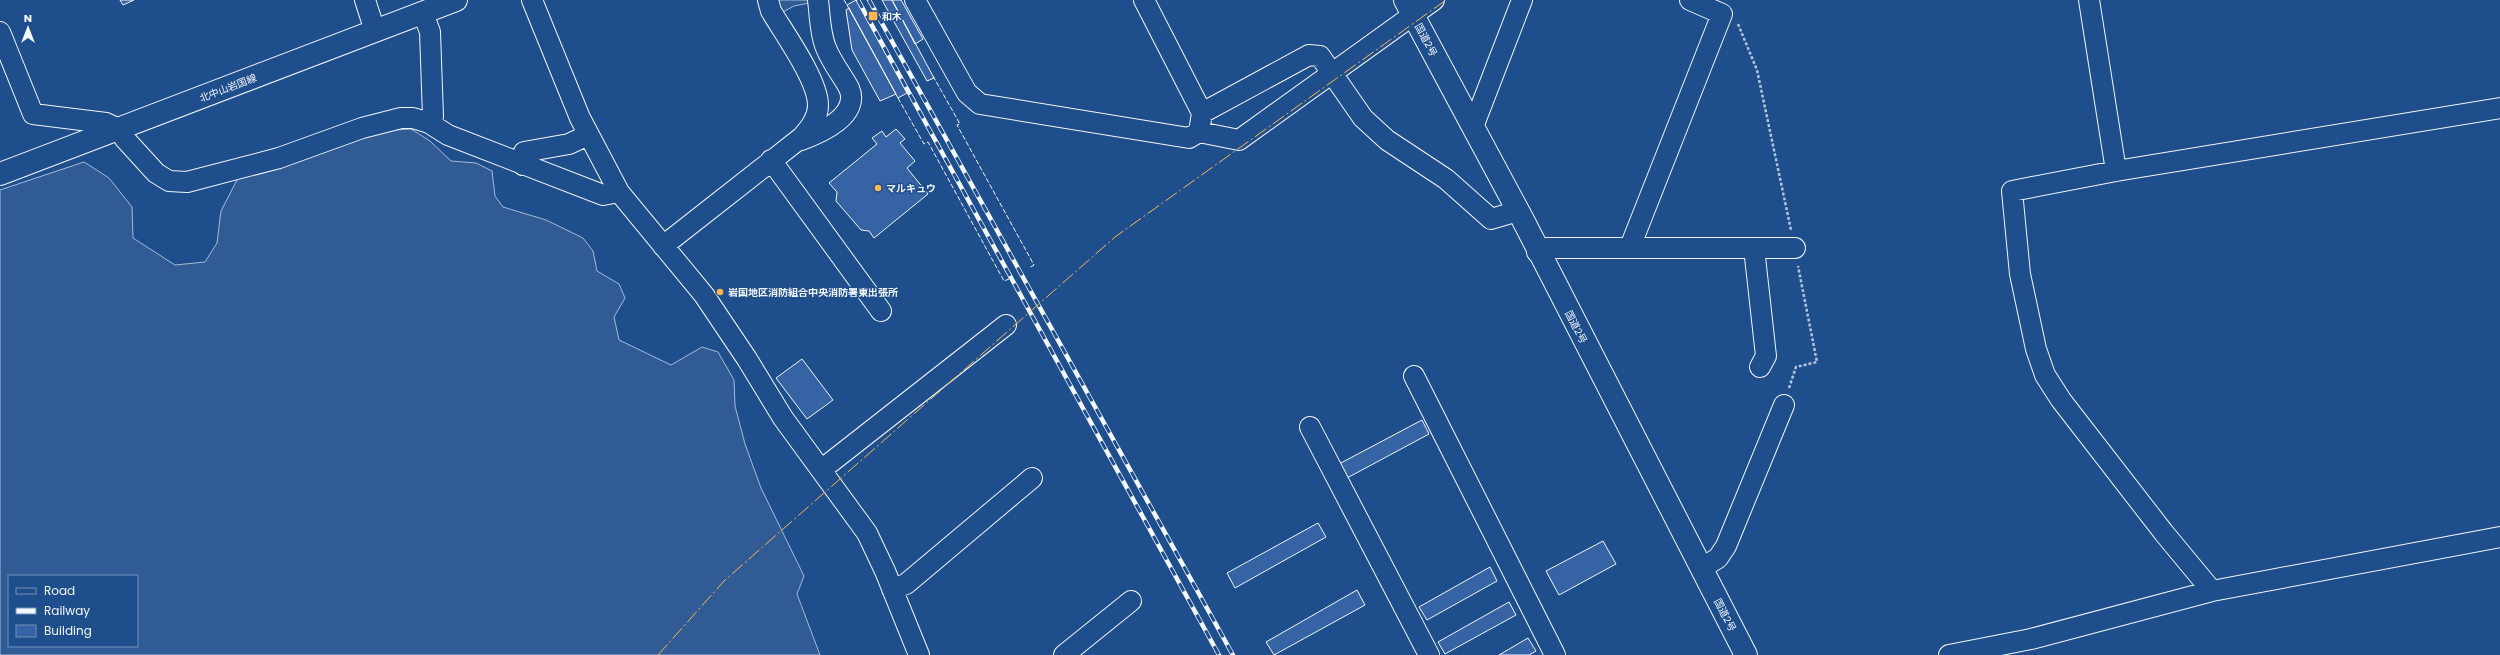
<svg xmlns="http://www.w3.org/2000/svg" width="2500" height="655" font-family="Poppins,'Noto Sans JP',sans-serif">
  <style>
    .built { fill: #305b95; stroke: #a8bbd7; fill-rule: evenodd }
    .building { fill: #3563a3; stroke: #f2f6ff }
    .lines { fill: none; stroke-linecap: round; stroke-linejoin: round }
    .minor-casing { stroke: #f2f6ff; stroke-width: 22 }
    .major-casing { stroke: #f2f6ff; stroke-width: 24 }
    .highway-casing { stroke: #f2f6ff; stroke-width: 24 }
    .path { stroke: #b3c4dc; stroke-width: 2.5; stroke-dasharray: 3 2; stroke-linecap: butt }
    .minor { stroke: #1f4e8c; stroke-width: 20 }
    .major { stroke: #1f4e8c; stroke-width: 22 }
    .highway { stroke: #1f4e8c; stroke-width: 22 }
    .rail-casing { stroke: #f2f6ff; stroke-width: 4.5 }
    .rail { stroke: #1f4e8c; stroke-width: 3; stroke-dasharray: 9; stroke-linecap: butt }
    .fence { stroke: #f2f6ff; stroke-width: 1; stroke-dasharray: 5 2; stroke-linecap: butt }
    .power { stroke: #ffb74d; stroke-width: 1; stroke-dasharray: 14 3 2 3; stroke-linecap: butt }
    .poi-dot { fill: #ffb74d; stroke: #1f4e8c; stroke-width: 1.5 }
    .labels { text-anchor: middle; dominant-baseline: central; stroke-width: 3; stroke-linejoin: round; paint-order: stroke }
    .poi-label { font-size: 10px; font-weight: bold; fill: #f2f6ff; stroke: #1f4e8c; text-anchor: start }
    .street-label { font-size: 10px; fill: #f2f6ff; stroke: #1f4e8c }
  </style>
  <rect width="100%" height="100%" fill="#1f4e8c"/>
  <path class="built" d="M777,0H809V3L794,6L779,14Z
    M411,129L430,141L451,161L476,163L492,171L495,196L503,207L546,220L583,238L593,251L597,271L619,284L625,298L614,317L619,340L671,365L702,347L718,352L734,380L735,406L745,444L761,488L804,576L797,594L820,655H0V190L84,162L109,178L132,207L133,238L175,265L205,262L217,243L221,211L238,178L378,131ZM9,576H137V646H9Z"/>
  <path class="building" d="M120,0H134L123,5Z
    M856,0L907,93L898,98L847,5Z
    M882,0H892L934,78L927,81Z
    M892,0H901L923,39L915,44Z
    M849,8L896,94L880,101L852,50L846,10Z
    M896,129L905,139L900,143L915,161L907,168L928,194L874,238L869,231L861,230L836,201L837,192L829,183L877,144L872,138L882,131L886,137Z
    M802,359L833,400L807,419L776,378Z
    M1422,420L1429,434L1347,478L1339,464Z
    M1318,523L1326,537L1235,588L1227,573Z
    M1603,541L1616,564L1559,595L1546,571Z
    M1490,567L1497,581L1427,620L1419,607Z
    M1357,590L1365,605L1274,655L1266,642Z
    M1509,602L1516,615L1445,654L1438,642Z
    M1528,638L1536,651L1529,655H1499Z"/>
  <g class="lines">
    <g class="minor-casing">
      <path id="minor" d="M365,0L375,31
        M532,0L580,118L619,192L704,295L747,359L783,418L867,533L885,571L919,655
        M915,0L967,93L980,104L1189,138L1199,132L1239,140L1434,0
        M1144,0L1202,113
        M2089,0L2116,171
        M423,13L430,32L433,117L429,123
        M0,32L33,114L106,123L119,129L125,139L156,173L169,181L187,182L279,158L362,128L401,118H413L429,123L448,135L603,195L619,192
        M1473,127L1522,0
        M1199,132L1202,113L1309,55L1320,56L1363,118L1387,140L1446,179L1491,219L1518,211
        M801,140C821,133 861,115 849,88C842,75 832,63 826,48C820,34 820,16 818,0
        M771,160L881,311
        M523,165L524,152L569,144L588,135
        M663,246L802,137C810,128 818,118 818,105C818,80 784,33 771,11L768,0
        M1632,248V242L1722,14L1690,0
        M1754,248L1766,356L1760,367
        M1537,252L1545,248H1795
        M1414,376L1555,655
        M1310,427L1429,655
        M821,470L1006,325
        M1702,568L1718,558L1726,546L1784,405
        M892,589L906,584L1032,478
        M2212,591L2164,533L2061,400L2045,375L2036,349L2020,274L2012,191L2116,171L2500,108
        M1064,655L1131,601
        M1949,655L2031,639L2212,591L2500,537"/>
    </g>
    <g class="major-casing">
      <path id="major" d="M0,174L456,0"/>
    </g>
    <g class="highway-casing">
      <path id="highway" d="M1405,0L1523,220L1746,655"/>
    </g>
    <path class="path" d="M1738,24L1757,70L1791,230
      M1789,388L1796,367L1817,362L1798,266"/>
    <use href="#minor" class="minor"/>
    <use href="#major" class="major"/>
    <use href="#highway" class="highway"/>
    <g class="rail-casing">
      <path id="rail" d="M858,0L1219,655
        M869,0L1233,655"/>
    </g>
    <use href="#rail" class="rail"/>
    <path class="fence" d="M844,0L847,5
      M933,76L960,124L957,125L1034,265L1029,268
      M898,98L924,144L928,142L1004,281L1009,279"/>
    <path class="power" d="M658,655L724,581L1115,237L1446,0"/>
  </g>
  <g class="poi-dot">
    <rect x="868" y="11" width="10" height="10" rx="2"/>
    <circle cx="878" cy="188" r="4"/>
    <circle cx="720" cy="292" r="4"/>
  </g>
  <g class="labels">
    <g class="poi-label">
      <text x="882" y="16">和木</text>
      <text x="886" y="188">マルキュウ</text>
      <text x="728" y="292">岩国地区消防組合中央消防署東出張所</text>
    </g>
    <g class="street-label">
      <text transform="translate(1426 40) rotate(62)">国道2号</text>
      <text transform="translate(228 88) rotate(-21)">北中山岩国線</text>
      <text transform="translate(1576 327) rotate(63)">国道2号</text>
      <text transform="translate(1725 615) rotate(63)">国道2号</text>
    </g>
  </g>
  <rect x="8" y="575" width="130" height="72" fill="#1f4e8c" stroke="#7391ba"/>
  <rect x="16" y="588" width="20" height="6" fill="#1f4e8c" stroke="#7391ba"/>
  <text x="44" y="595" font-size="12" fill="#f2f6ff">Road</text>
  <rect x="16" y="608" width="20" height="6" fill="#f2f6ff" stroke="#7391ba"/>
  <text x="44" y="615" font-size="12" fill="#f2f6ff">Railway</text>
  <rect x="16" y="625" width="20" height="12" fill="#3563a3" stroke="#7391ba"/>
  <text x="44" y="635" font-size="12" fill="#f2f6ff">Building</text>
  <g transform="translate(28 28)" stroke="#1f4e8c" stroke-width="3" paint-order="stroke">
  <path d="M0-3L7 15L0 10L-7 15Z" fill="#f2f6ff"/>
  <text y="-6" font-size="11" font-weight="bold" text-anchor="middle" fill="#f2f6ff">N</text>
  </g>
</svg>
